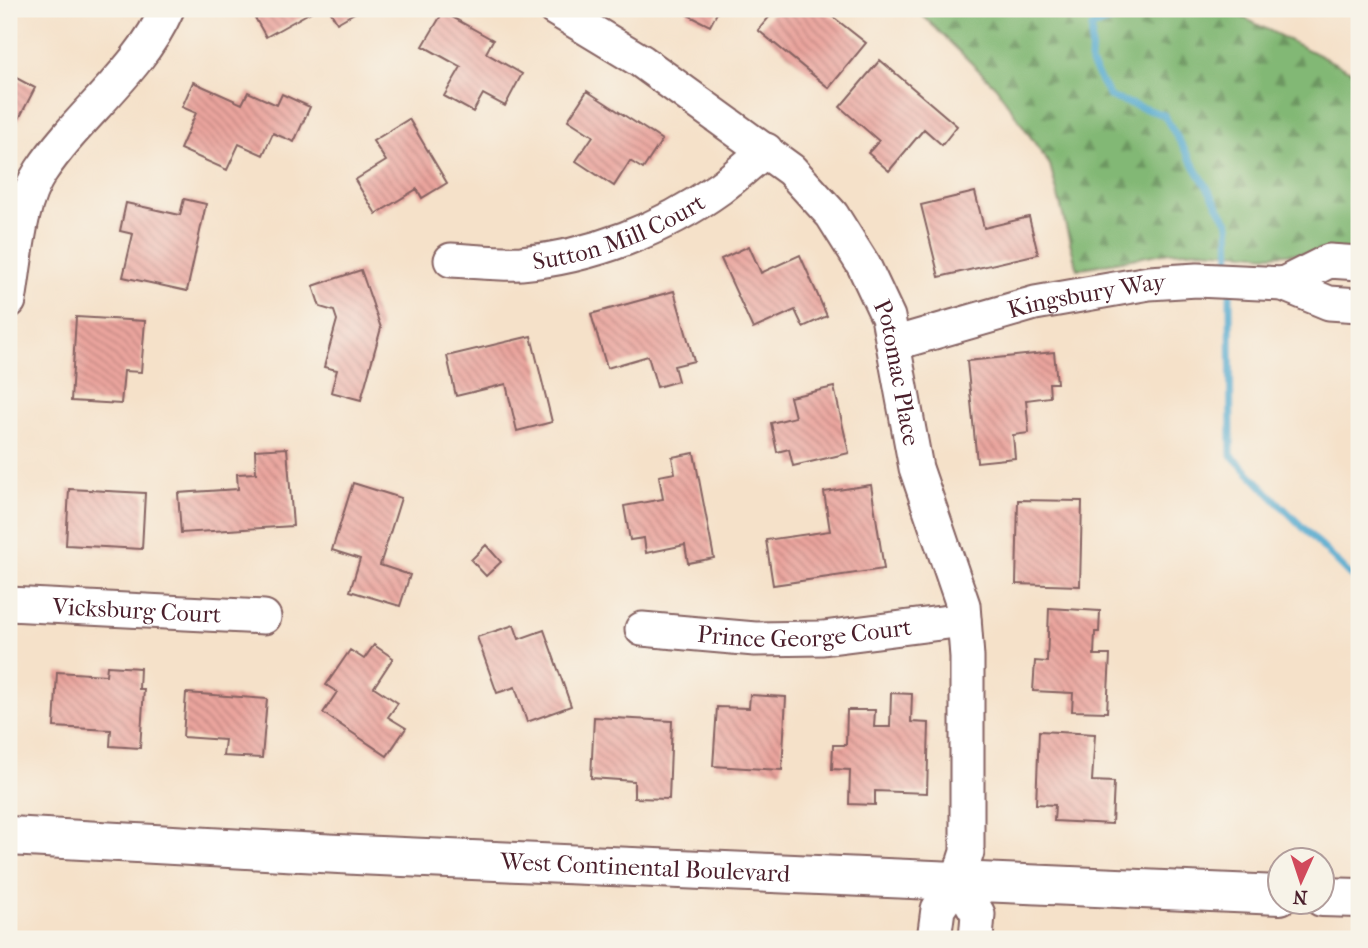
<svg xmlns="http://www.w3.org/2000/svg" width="1368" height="948" font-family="'IM FELL French Canon',serif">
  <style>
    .forest { fill: url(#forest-firs); stroke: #666c50; stroke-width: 2 }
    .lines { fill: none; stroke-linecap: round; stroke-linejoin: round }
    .stream { stroke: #51a8ce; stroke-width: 7 }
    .building { fill: url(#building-back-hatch) }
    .minor-casing { stroke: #866362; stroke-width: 37 }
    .major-casing { stroke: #866362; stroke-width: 42 }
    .minor { stroke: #fff; stroke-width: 33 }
    .major { stroke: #fff; stroke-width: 38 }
    .labels { text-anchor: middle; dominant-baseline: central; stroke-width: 6; stroke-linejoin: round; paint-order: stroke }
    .street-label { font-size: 24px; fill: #4a1f2b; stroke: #f7f3e8 }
  </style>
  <defs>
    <pattern id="forest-firs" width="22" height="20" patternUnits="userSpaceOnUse" patternTransform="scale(1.75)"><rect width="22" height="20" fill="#82b875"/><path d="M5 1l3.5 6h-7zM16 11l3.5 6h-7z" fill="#6c9560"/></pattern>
    <pattern id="building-back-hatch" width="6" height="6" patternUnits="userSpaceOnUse" patternTransform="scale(1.75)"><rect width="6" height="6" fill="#eaa49d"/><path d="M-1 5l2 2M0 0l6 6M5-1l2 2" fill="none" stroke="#c08580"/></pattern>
  </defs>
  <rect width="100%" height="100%" fill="#f7f3e8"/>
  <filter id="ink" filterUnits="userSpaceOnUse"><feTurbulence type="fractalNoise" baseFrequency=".0143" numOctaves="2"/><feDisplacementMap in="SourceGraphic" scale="14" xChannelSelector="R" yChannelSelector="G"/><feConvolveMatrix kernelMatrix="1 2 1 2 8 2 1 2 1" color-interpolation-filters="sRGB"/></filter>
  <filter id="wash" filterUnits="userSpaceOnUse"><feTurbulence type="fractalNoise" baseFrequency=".00686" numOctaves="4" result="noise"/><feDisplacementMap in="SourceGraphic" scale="28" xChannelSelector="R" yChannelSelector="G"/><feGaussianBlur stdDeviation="1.57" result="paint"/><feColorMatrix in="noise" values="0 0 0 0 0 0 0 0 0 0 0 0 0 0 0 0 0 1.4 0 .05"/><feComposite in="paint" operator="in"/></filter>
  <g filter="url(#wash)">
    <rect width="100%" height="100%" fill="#f5e1c9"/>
    <path class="forest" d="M916,9H1226L1359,75V250L1270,255L1203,250L1169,252L1077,269L1050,165L996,87Z"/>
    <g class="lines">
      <path class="stream" d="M1130,9L1125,15L1092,27L1091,64L1110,97L1164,115L1229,224L1230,272
        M1230,290L1231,455L1359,584"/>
    </g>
    <g id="blocks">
      <path class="building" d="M250,9H316L266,37Z
        M329,9H361L337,23Z
        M689,9H719L710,26L686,14Z
        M776,9H823L866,43L829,88L758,30Z
        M443,12L493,40L486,53L522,74L505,106L483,94L473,112L444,96L461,67L423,46Z
        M880,60L957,126L942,145L924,129L889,171L868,153L879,141L840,107Z
        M9,74L35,88L9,138Z
        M193,82L242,104L248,92L277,105L282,94L310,107L294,142L273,133L263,155L239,144L227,170L180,149L196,113L182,107Z
        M587,91L662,140L643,169L630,161L614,186L576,161L593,136L568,120Z
        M409,119L447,183L422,198L417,189L376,214L355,180L386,161L373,141Z
        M975,192L984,228L1029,217L1038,254L939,277L921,205Z
        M184,199L206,204L187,291L123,277L133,234L120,231L126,203L180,215Z
        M749,246L761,273L800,255L827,316L803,327L795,310L753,329L721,259Z
        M361,270L381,328L361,400L331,392L337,370L324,367L337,320L334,311L320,307L313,286Z
        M674,291L694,361L674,366L678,381L657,387L648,356L607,368L591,314Z
        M76,317L145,321L141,372L124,371L121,404L71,401Z
        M531,336L552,422L517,431L506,384L456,396L447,356Z
        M1054,352L1057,383H1049L1050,397L1026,400L1029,433L1013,435L1015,458L977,462L967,361Z
        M834,387L849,453L793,466L789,449L777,452L771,423L795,417L790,397Z
        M287,448L293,526L181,533L178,493L238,489L237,474L256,473L255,450Z
        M694,453L714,558L688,563L685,545L646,553L644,538L630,540L624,506L663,499L659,476L675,473L672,457Z
        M353,483L401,498L380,565L410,575L400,606L350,591L360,559L332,550Z
        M871,485L884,569L773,585L766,540L830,531L824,492Z
        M69,489L145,493L142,549L66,545Z
        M1018,500L1082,501L1080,586L1016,584Z
        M486,545L501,562L486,576L471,560Z
        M1049,608L1100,611L1099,632H1095L1094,655H1110L1107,712L1072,711L1073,693L1033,691L1035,661L1047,662Z
        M514,625L519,639L544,630L571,706L527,722L515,687L497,693L477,637Z
        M374,645L393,658L374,687L398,703L388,717L406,728L387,756L323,713L337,692L326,685L350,650L364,659Z
        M107,666L140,668L139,689H144L140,748L110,746L111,730L54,727L57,672L106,675Z
        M186,693L267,699L262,758L223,756L225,740L183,737Z
        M891,693L912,694L911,722L929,723L927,793L875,791V805L849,804L850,770L832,769L833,745H846L847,710H875L874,727H890Z
        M750,695L786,697L782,770L713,766L717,707L749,708Z
        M594,717L672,721L669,799L634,798V781L591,778Z
        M1039,731L1095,734L1092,781L1114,782L1112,824L1054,821L1055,805L1036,804Z
        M165,934L196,935V939H165Z"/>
    </g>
  </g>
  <g filter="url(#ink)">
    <use href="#blocks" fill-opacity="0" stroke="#866362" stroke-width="2"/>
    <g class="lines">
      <g class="minor-casing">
        <g id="minor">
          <path id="s1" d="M555,9L641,61L791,170L832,215L864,266L888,317L916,468L963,605L967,657V852L958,880L938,909L934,939"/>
          <path id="s2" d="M451,260C474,261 498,264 521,263C591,257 663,229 720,188C736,176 750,163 766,150"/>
          <path d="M1283,284L1329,261L1359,263"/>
          <path d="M9,301C16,261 18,205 41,171C79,114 140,71 167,9"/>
          <path id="s3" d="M893,344L1035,303L1149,283L1197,280L1283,284L1329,303L1359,305"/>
          <path id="s4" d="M9,604L264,617"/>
          <path id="s5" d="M642,629L755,639L823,638L964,620"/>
          <path d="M958,880L978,914L976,939"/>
        </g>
      </g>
      <g class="major-casing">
        <g id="major">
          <path id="s6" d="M9,836L357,855L1280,895"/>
          <path d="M1322,897L1359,898"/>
        </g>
      </g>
      <use href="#minor" class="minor"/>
      <use href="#major" class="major"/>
    </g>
  </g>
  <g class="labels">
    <g class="street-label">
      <text stroke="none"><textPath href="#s2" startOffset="173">Sutton Mill Court</textPath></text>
      <text stroke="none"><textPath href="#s3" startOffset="200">Kingsbury Way</textPath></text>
      <text stroke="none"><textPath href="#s1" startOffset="520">Potomac Place</textPath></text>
      <text stroke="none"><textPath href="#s4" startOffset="128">Vicksburg Court</textPath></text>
      <text stroke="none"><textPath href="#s5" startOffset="163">Prince George Court</textPath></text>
      <text stroke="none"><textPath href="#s6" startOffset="637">West Continental Boulevard</textPath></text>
    </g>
  </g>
  <rect width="1368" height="948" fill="none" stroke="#f7f3e8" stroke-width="35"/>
  <g transform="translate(1301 881) rotate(183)"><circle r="33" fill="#f7f3e8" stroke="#b29e9c" stroke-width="2"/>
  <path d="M0-5L12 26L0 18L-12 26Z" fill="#d1495b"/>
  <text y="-10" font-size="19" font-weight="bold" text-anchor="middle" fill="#4a1f2b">N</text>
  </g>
</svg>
